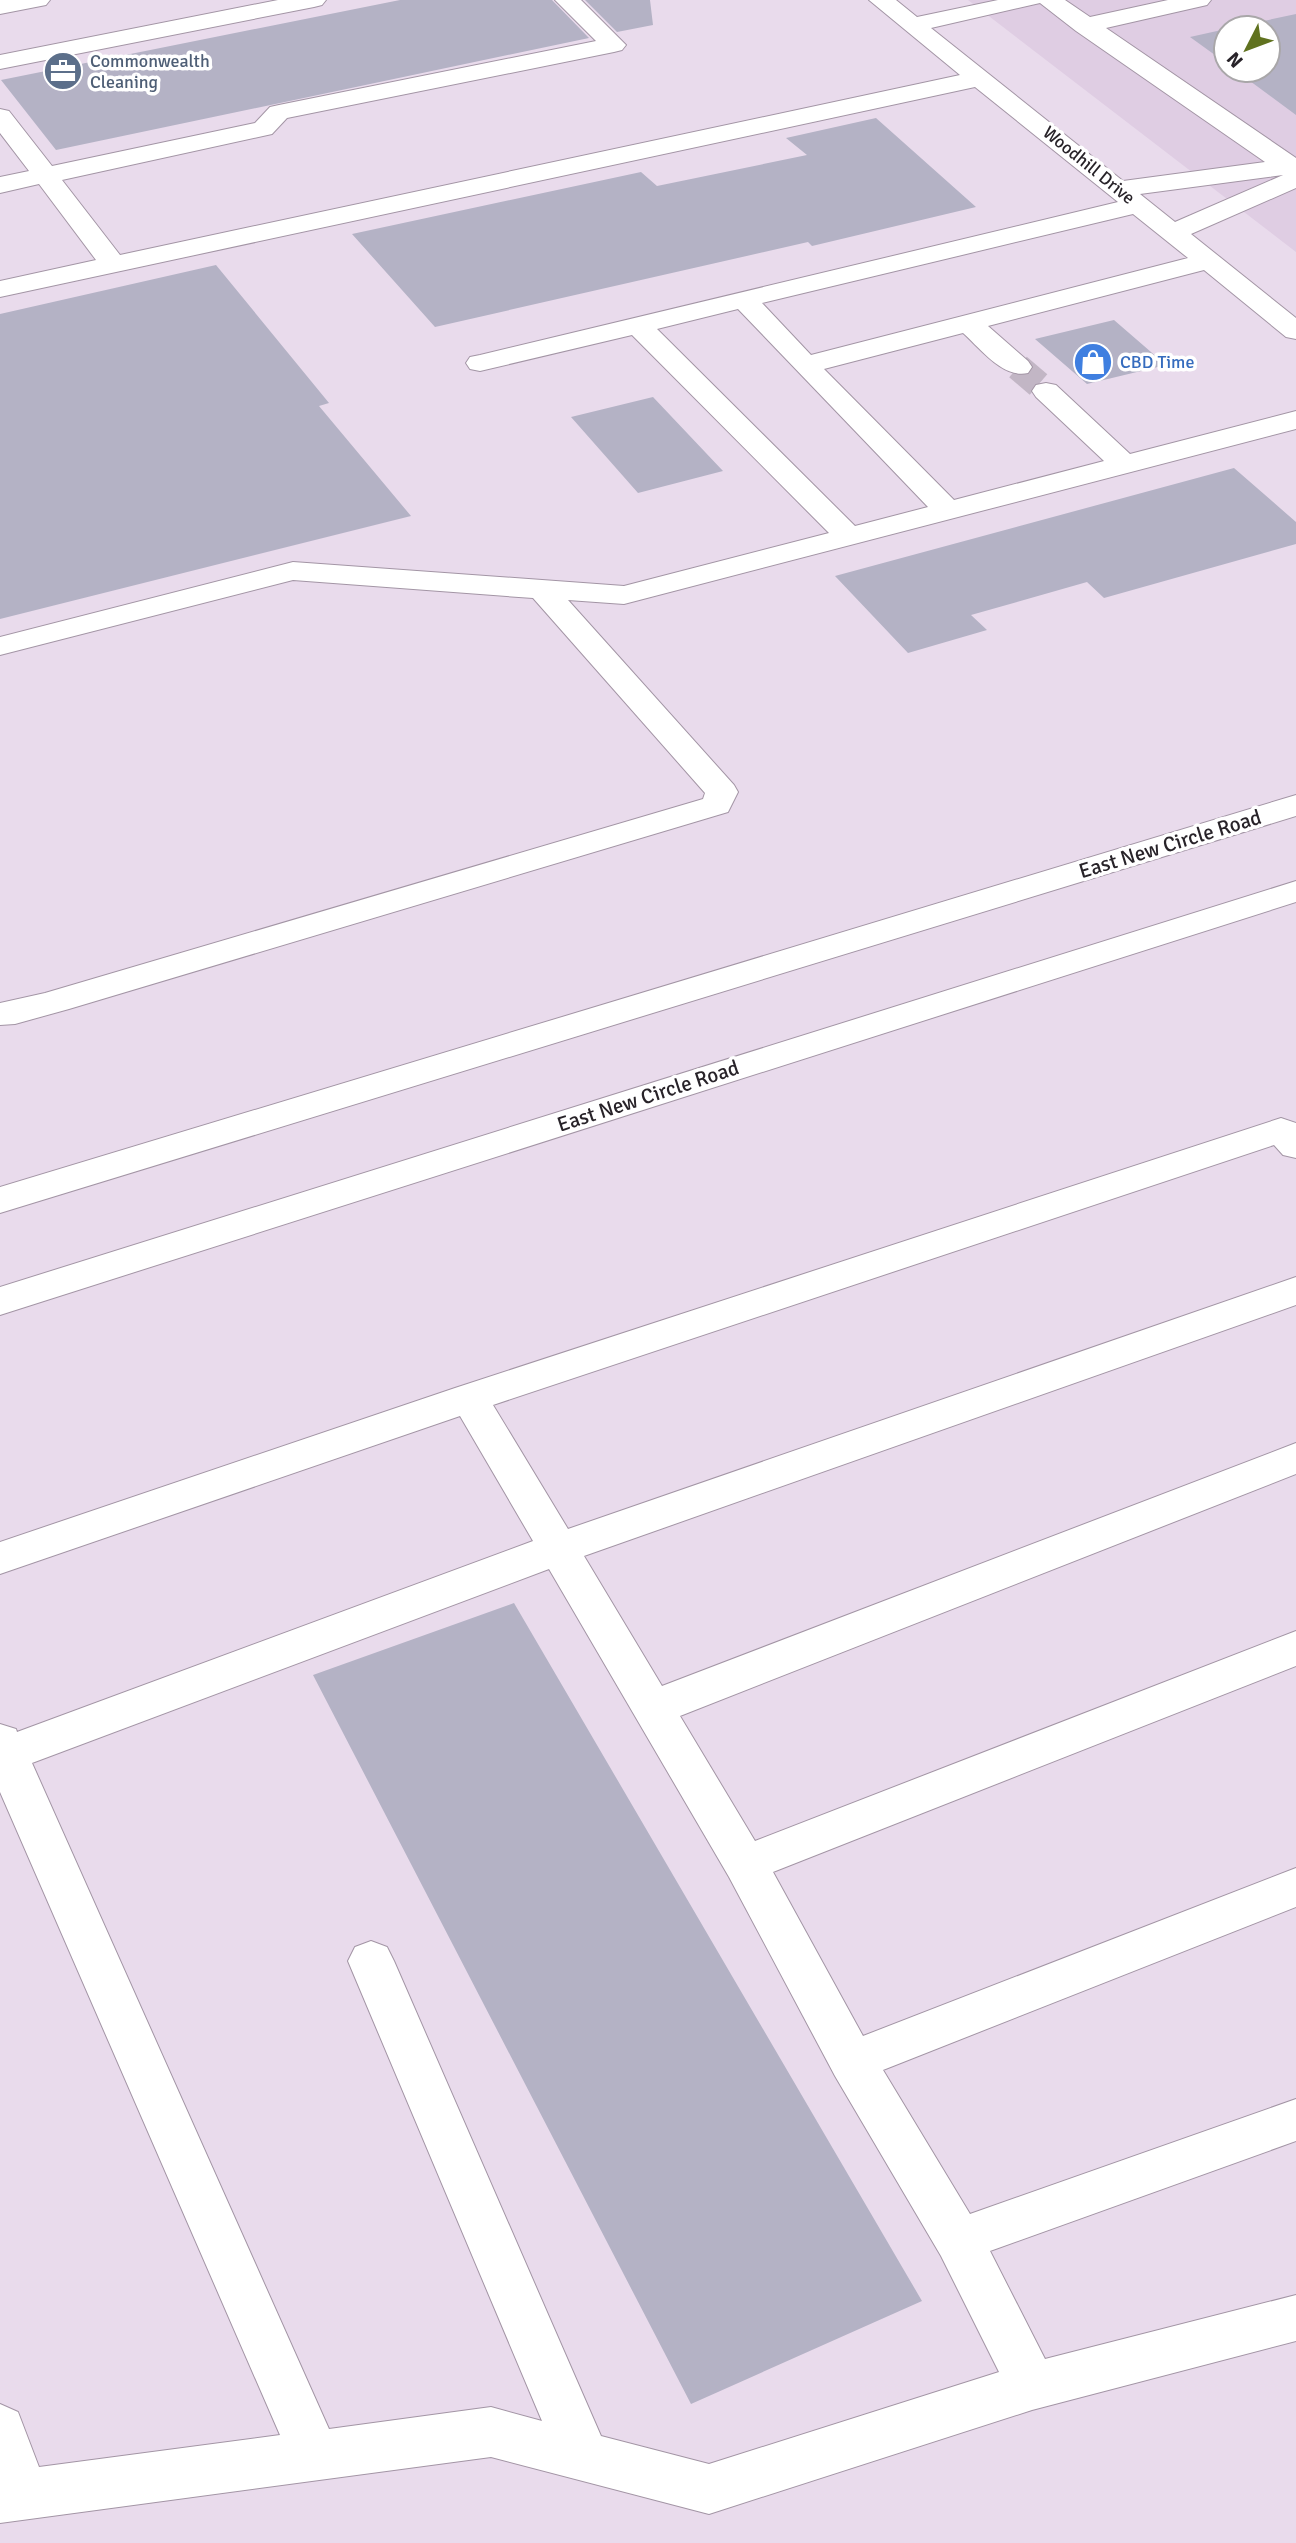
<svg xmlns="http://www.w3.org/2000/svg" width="1296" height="2543" font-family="Signika,sans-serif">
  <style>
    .built { fill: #dfcde3; fill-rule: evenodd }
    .building { fill: #b4b2c5 }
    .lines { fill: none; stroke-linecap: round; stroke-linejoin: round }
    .minor-tunnel { stroke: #c2b6c5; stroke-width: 27; stroke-dasharray: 27 13; stroke-linecap: butt }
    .minor-casing { stroke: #a395a5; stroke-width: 2 }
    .highway-casing { stroke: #a395a5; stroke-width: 2 }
    .minor { fill: #fff; fill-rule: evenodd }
    .highway { fill: #fff; fill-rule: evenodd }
    .labels { text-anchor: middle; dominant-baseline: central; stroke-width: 7; stroke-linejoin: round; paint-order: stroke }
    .far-service-label { font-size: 18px; fill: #4e5e75; stroke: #fff; text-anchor: start }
    .far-street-label { font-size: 18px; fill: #282329; stroke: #fff }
    .far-shop-label { font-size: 18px; fill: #366cbe; stroke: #fff; text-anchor: start }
    .street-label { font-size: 21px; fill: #282329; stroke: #fff }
  </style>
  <rect width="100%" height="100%" fill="#e9dbec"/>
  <path class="built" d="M968,0H1296V252ZM1226,28H1268V70H1226Z"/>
  <path class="building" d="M400,0H552L589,38L56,150L1,80Z
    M585,0H650L653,25L617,32Z
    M1296,14V115L1235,70H1268V28H1231Z
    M1226,29V63L1190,37Z
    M876,118L976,207L812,246L808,242L435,327L352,234L641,172L657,186L807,155L786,138Z
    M216,265L329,403L319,406L411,516L0,619V314Z
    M1114,320L1166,365L1087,384L1035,339Z
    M653,397L723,471L638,493L571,417Z
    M1234,468L1296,522V544L1104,598L1087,582L971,615L987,630L908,653L835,576Z
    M514,1603L922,2301L691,2404L313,1675Z"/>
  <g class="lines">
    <path class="minor-tunnel" d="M1018,367L1046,391"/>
    <g class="minor-casing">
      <path id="minor" d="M0,0H50L46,5L0,14Z
        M278,0H326L322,5L314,7L0,69V55Z
        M555,0H581L626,45L622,50L614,52L287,118L272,134L62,180L120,255L960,75L869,0H896L917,17L998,0H1065L1090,17L1168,0H1211L1207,5L1106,28L1296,158V188L1191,234L1296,318V339L1286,337L1204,270L988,326L1028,361L1032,367L1028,373C1003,379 980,348 963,333L824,369L954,500L1104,461L1036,397L1032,391L1036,385L1046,383L1056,385L1130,454L1296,411V429L624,604L568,600L734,785L738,792L728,812L69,1009L15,1024L0,1025V1003L45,993L703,799L705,793L533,598L293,580L0,655V637L293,562L624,586L829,533L632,335L480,371L470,369L466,363L470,357L480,355L1118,202L975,87L0,297V281L96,260L39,184L0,193V177L29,171L0,133V109L9,111L52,166L255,123L270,107L279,105L596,41ZM1040,3L1076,31L1265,162L1123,181L931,28ZM1283,175L1175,222L1140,194ZM1133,214L1188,258L811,355L762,303ZM738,309L928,507L855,526L657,329Z
        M1281,1118L1296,1123V1158L1283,1155L1274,1145L493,1405L568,1529L1296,1277V1305L584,1556L662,1686L1296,1443V1474L680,1716L755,1841L1296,1631V1666L773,1872L863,2036L1296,1868V1907L883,2070L970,2214L1296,2099V2141L990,2251L1045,2359L1296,2295V2341L1032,2410L709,2514L491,2457L0,2523V2404L18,2412L39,2467L280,2435L0,1792V1724L16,1729L17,1732L533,1541L460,1416L0,1574V1542L455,1388ZM549,1569L729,1877L835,2076L941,2256L999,2372L709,2464L601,2436L394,1961L387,1947L371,1941L355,1947L348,1961L542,2421L491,2407L329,2429L32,1763Z"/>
    </g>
    <g class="highway-casing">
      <path id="highway" d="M1296,795V816L0,1213V1187Z
        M1296,881V902L0,1315V1287Z"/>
    </g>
    <use href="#minor" class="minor"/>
    <use href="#highway" class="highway"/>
  </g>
  <defs>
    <g id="office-disc" transform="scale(2.0125)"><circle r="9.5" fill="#5c6f8a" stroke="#fff"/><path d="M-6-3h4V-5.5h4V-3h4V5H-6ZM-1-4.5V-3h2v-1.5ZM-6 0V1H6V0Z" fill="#fff"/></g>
    <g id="shop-disc" transform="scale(2.0125)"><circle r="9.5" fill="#3f7fe0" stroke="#fff"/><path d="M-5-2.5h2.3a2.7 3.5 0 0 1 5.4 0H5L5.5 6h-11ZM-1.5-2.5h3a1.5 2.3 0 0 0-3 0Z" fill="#fff"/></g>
  </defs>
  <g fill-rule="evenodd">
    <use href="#office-disc" x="63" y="71"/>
    <use href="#shop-disc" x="1093" y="362"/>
  </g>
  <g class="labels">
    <g class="far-service-label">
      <text x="90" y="61">Commonwealth<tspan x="90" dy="21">Cleaning</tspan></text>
    </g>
    <g class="far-street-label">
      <text transform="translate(1089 165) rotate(39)">Woodhill Drive</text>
    </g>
    <g class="far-shop-label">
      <text x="1120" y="362">CBD Time</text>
    </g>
    <g class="street-label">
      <text transform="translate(1170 844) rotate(-17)">East New Circle Road</text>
      <text transform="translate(648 1096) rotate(-18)">East New Circle Road</text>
    </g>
  </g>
  <g transform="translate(1247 49) rotate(228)"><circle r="33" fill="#ffffff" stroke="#a9a7a9" stroke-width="2"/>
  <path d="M0-5L12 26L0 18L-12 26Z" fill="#60721f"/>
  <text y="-10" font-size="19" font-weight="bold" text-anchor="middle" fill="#282329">N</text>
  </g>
</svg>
